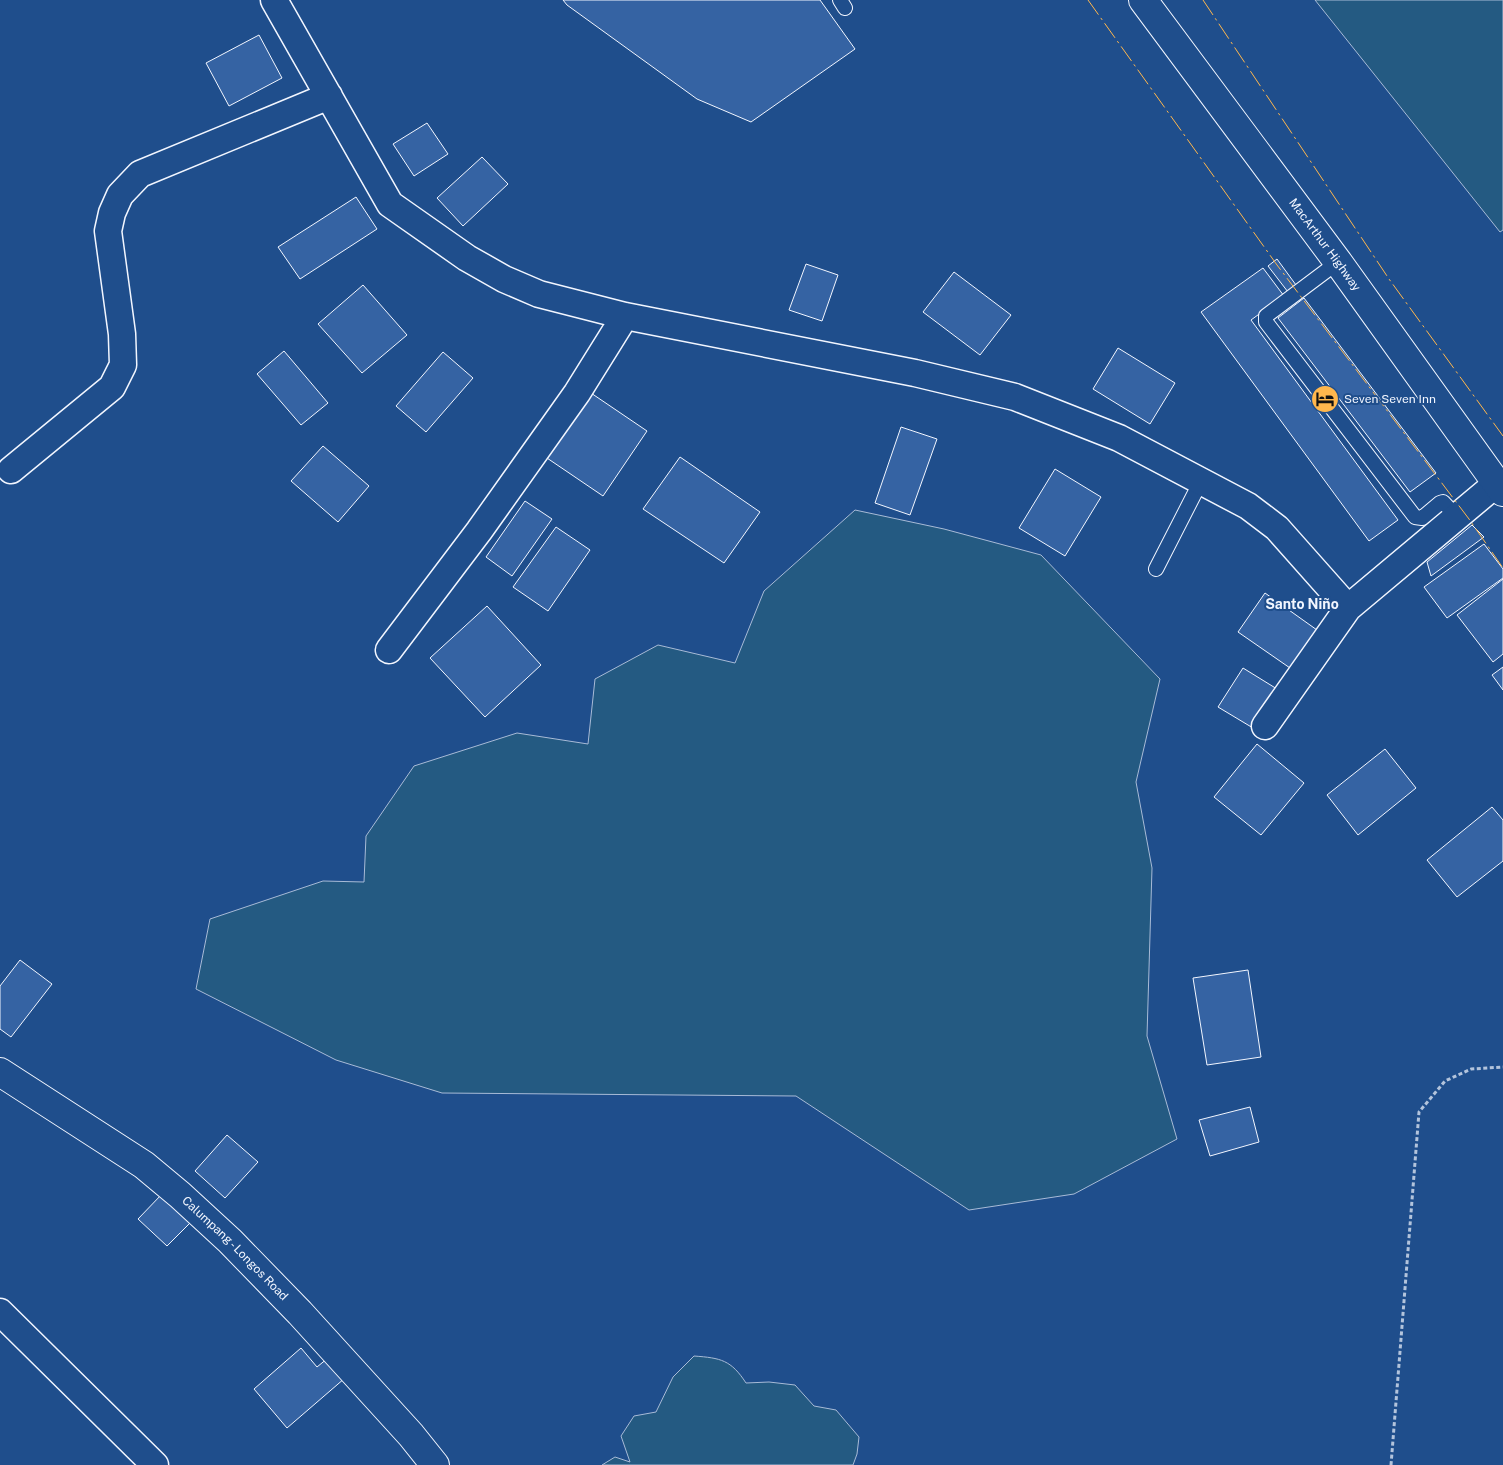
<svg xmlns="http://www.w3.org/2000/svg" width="1503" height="1465" font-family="'Public Sans',sans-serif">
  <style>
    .green { fill: #245a82; stroke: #a8bbd7 }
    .building { fill: #3563a3; stroke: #f2f6ff }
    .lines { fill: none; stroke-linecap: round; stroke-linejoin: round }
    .lane-casing { stroke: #f2f6ff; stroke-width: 16 }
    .street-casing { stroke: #f2f6ff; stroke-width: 29 }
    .secondary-casing { stroke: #f2f6ff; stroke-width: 30 }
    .highway-casing { stroke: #f2f6ff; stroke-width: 30 }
    .path { stroke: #b3c4dc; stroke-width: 3; stroke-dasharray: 4 2.5; stroke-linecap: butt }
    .lane { stroke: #1f4e8c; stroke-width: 14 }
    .street { stroke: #1f4e8c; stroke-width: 26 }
    .secondary { stroke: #1f4e8c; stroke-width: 28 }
    .highway { stroke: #1f4e8c; stroke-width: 28 }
    .power { stroke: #ffb74d; stroke-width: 1; stroke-dasharray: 18 4 2.5 4; stroke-linecap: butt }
    .labels { text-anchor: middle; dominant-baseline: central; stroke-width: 4; stroke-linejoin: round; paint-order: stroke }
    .street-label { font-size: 12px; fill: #f2f6ff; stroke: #1f4e8c }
    .poi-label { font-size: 12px; fill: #f2f6ff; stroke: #1f4e8c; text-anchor: start }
    .neighbourhood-label { font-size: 14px; font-weight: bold; fill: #f2f6ff; stroke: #1f4e8c }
  </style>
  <rect width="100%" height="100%" fill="#1f4e8c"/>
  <path class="green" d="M1315,0H1503V230L1500,232Z
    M855,510L944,529L1041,555L1160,679L1136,782L1152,868L1147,1036L1177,1139L1074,1194L969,1210L796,1096L442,1093L336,1060L196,989L210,919L323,881L364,882L366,836L414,766L517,733L588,744L595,679L658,645L735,663L764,591Z
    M694,1356C721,1358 731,1360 746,1383L769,1382L795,1385L814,1406L836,1410L859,1437L857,1454L853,1465H602L615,1457L630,1462L621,1436L634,1416L656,1412L673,1377Z"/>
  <path class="building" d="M563,0H820L855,49L751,122L697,99L567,5Z
    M259,35L282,78L229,106L206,63Z
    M427,123L448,154L414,176L393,144Z
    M482,157L508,184L463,226L437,198Z
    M356,197L377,229L300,279L278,247Z
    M1277,259L1296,285L1288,292L1268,266Z
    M806,264L838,275L822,321L789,310Z
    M1263,268L1284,296L1251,320L1398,520L1369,541L1201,312Z
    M954,272L1011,315L980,355L923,312Z
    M363,285L407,335L362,373L318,324Z
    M1304,298L1436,473L1410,492L1278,318Z
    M1118,348L1175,383L1150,424L1093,389Z
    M284,351L328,403L301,425L257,374Z
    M443,352L473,378L426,432L396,406Z
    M588,391L647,431L603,496L544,456Z
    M901,427L937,439L910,515L875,503Z
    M323,446L369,486L338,522L291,481Z
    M680,457L760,512L724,563L643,509Z
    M1055,469L1101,497L1065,556L1019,528Z
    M525,501L552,519L512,576L486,557Z
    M1472,525L1484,537L1431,576L1427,562Z
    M556,527L590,550L548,611L513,587Z
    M1484,544L1503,569V578L1447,618L1424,587Z
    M1503,579V654L1493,662L1457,615Z
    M1265,593L1317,630L1290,668L1238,632Z
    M487,606L541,665L485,717L430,658Z
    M1503,667V690L1492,675Z
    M1243,668L1277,689L1253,728L1218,707Z
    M1257,744L1304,783L1261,835L1214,797Z
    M1385,749L1416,788L1358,835L1327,795Z
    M1492,807L1503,820V861L1457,897L1427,860Z
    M20,960L52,984L11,1037L0,1029V986Z
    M1248,970L1261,1057L1207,1065L1193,978Z
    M1250,1107L1259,1142L1210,1156L1199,1120Z
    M227,1135L258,1162L225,1198L195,1171Z
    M162,1194L191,1222L167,1246L138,1219Z
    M301,1348L317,1367L328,1358L345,1378L287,1428L254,1389Z"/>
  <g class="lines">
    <g class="lane-casing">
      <path id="lane" d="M840,0L845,8
        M1338,262L1266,316V322L1415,517L1422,518L1440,503L1443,502L1456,516
        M1156,569L1201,481"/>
    </g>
    <g class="street-casing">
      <path id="street" d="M274,0L390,204L467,258L504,279L539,294L625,316L915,373L1015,397L1119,438L1248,506L1277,528L1348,608
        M11,470L112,387L123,365L122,334L108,231L112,213L120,195L140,174L329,96
        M389,650L479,531L577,393L625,316
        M1265,726L1348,608L1496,484
        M0,1312L155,1465"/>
    </g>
    <g class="secondary-casing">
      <g id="secondary">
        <path id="s1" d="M0,1072L144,1165L180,1195L230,1241L300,1313L411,1435L435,1465"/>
      </g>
    </g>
    <g class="highway-casing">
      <g id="highway">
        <path id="s2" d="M1143,0L1338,262L1503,492"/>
      </g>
    </g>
    <path class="path" d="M1391,1465L1419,1112L1445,1081L1471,1069L1503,1067"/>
    <use href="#lane" class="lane"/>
    <use href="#street" class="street"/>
    <use href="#secondary" class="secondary"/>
    <use href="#highway" class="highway"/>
    <path class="power" d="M1088,0L1277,265L1469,519L1503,568
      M1203,0L1389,279L1503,436"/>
  </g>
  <defs>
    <g id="hotel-disc" transform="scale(1.4375)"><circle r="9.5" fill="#ffb74d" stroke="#1f4e8c"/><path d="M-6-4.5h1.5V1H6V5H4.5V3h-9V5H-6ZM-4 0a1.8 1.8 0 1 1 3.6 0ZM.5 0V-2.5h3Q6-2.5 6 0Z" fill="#111"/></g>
  </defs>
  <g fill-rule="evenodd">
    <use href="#hotel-disc" x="1325" y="399"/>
  </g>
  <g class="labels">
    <g class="street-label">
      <text stroke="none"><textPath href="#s2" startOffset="305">MacArthur Highway</textPath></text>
      <text stroke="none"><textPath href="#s1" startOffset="295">Calumpang - Longos Road</textPath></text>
    </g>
    <g class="poi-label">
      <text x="1344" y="399">Seven Seven Inn</text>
    </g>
    <g class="neighbourhood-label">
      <text x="1302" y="604">Santo Niño</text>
    </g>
  </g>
</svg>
